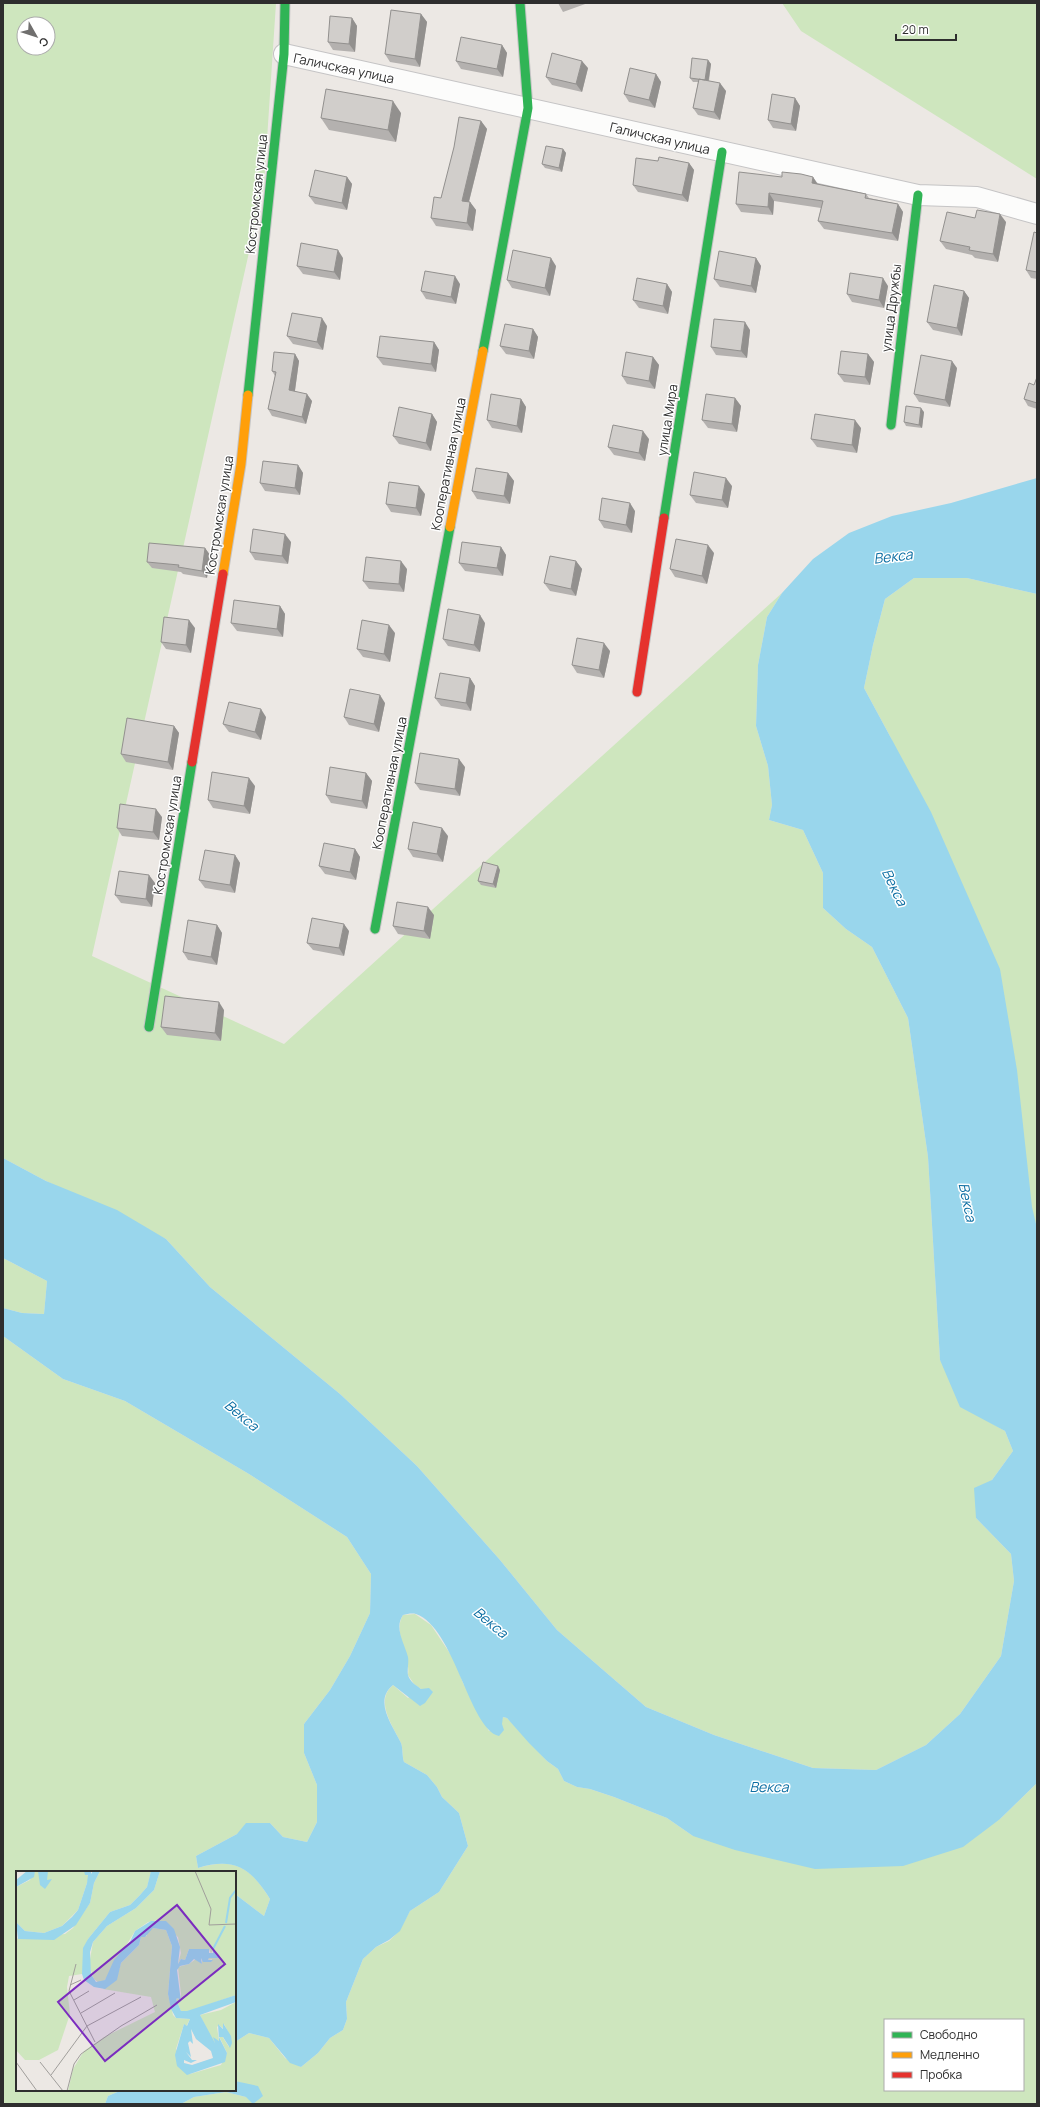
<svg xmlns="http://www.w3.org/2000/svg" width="1040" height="2107" font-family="Manrope,sans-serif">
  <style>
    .green { fill: #cee6be; fill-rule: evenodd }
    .water { fill: #99d6ec }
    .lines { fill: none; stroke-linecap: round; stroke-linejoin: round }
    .street-casing { stroke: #c5c4c5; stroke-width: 22 }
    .fast-casing { stroke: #c5c4c5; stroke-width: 11 }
    .slow-casing { stroke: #c5c4c5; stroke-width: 11 }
    .jam-casing { stroke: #c5c4c5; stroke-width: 11 }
    .street { stroke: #fcfcfb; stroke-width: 20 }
    .fast { stroke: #30b455; stroke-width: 9 }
    .slow { stroke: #ff9f0a; stroke-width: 9 }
    .jam { stroke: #e5322d; stroke-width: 9 }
    .wall { fill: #b4b1af }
    .shaded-wall { fill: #92908e }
    .building { fill: #d1cecb; stroke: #92908e }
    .labels { text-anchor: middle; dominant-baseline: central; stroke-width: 3; stroke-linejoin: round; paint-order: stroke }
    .street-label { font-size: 13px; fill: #2e2e2e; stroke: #fff }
    .water-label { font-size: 14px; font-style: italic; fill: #0d6fa3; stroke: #fff }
    .inset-river { fill: none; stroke: #99d6ec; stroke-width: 2 }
    .inset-road { fill: none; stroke: #a09e9b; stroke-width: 1 }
    .view { fill: #7b2cbf; fill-opacity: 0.15; stroke: #7b2cbf; stroke-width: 2 }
    .inset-edge { fill: none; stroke: #2e2e2e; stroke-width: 2 }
  </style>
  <rect width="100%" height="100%" fill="#ece8e4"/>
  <path class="green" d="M3,3H276L264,185L92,956L284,1044L782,593L767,617L758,665L756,726L768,766L772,805L769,820L803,830L823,873V908L846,929L872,947L908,1018L928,1157L940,1360L986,1420L1005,1431L1013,1451L992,1480L976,1518L1011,1554L1014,1581L1001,1656L960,1714L926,1745L876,1770L813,1768L714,1735L646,1707L557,1630L500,1560L417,1466L340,1394L210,1287L166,1239L46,1181L3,1158ZM24,24H48V48H24Z
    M782,3H1037V179L801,31Z
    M914,578H967L1037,594V1228L891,738L864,688L873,645L885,599Z
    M3,1258L47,1281L44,1314L22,1313L3,1308Z
    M3,1336L63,1379L125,1401L249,1474L347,1537L371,1574L370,1613L350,1656L330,1690L304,1724V1753L317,1785V1822L307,1842L283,1837L270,1823L237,1834L196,1856L198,1868C235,1857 251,1868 270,1899L264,1916L235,1894V1872H17V2090H122L108,2096L105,2104H3Z
    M415,1614L431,1625L455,1661L463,1683L489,1731L501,1724L503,1717L507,1718L547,1761L558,1769L564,1781L577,1787L590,1789L614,1797L667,1818L693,1836L1000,1819L1037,1783V2104H181L194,2097L226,2092L246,2097L242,2083L235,2081V2042L249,2033L269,2038L285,2058L301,2067L318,2053L330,2038L343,2030L347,2019L346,2002L363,1959L376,1947L389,1941L399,1931L410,1911L439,1892L468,1846L459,1813L442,1797L437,1787L427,1775L404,1762C402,1756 403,1748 401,1743C393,1726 374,1701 393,1685L408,1698L421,1689L414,1684L408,1675C411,1655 392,1633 403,1615ZM885,2020H1023V2090H885Z"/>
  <path class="water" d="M1037,478V594L967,578H914L885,599L873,645L864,688L931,812L1000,969L1017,1070L1032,1207L1037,1228V1783L1000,1819L963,1847L903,1866L815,1869L735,1850L693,1836L667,1818L614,1797L590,1789L577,1787L564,1781L558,1769L547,1761L529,1743L507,1718L503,1717L502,1724L504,1730L499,1736C469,1729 455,1628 416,1614C412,1613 407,1614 403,1615C394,1628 404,1642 408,1657C409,1662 407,1670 408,1675C410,1682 416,1685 421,1689L429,1688L433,1692L425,1703L420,1706L393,1685C373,1701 393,1726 401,1743C403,1748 402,1756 404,1762L427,1775L437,1787L442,1797L459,1813L468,1846L439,1892L410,1911L400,1931L389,1940L376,1947L363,1959L346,2002L347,2019L343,2030L330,2038L318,2053L301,2067L290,2063L269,2038L249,2033L235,2042V1894L264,1916L270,1899C251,1868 234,1857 198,1868L196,1856L237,1834L246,1823H270L283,1837L307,1842L317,1822V1785L304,1753V1724L330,1690L350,1656L370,1613L371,1574L347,1537L249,1474L125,1401L63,1379L3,1336V1308L22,1313L44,1314L47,1281L3,1258V1158L46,1181L117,1210L166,1239L210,1287L340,1394L417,1466L500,1560L557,1630L646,1707L714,1735L813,1768L876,1770L926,1745L960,1714L1001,1656L1014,1581L1011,1554L976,1518L974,1488L992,1480L1013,1451L1005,1431L960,1407L940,1360L928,1157L908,1018L872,947L846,929L823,908V873L803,830L769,820L772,805L768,766L756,726L758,665L767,617L782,593L813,559L849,533L892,516L951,503Z
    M235,2081L258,2086L263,2096L253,2104L246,2097L226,2092L194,2097L181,2104H105L108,2096L122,2090H235Z"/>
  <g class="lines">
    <g class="street-casing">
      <path id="street" d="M284,54L918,195L977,197L1037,214"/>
    </g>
    <g class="fast-casing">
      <path id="fast" d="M483,351L528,108L520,3
        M248,395L284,54L285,3
        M891,425L918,195
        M664,518L722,152
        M375,929L450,527
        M149,1027L192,762"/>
    </g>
    <g class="slow-casing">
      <path id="slow" d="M450,527L483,351
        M223,574L241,464L248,395"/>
    </g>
    <g class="jam-casing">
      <path id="jam" d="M637,692L664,518
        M192,762L223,574"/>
    </g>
    <use href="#street" class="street"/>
    <use href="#fast" class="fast"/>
    <use href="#slow" class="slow"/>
    <use href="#jam" class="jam"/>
  </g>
  <path class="wall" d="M558,3H588L563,12Z
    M421,14L427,22L420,67L390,62L385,54Z
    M352,18L357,26L355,52L333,50L328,42Z
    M502,45L507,53L503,77L461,69L456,61Z
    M708,60L711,64L709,81L726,91L720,120L698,115L693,108L698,82H693L690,78Z
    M588,68L582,92L552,85L546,77Z
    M656,74L661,82L655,108L629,102L624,94Z
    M795,98L800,106L796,131L773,128L768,120Z
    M401,113L396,142L329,130L321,118Z
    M481,121L487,129L469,202H470L476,210L473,231L436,226L431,218Z
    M563,149L566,153L562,172L545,168L542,164Z
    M658,161L689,163L694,170L688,202L638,192L633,185Z
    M347,177L352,184L347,210L315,204L309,196Z
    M782,177H813L818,184L866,194L869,198L898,204L903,212L898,241L824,229L818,221L821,208L774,201L773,215L741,212L736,204Z
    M975,218L1006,222L998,262L975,258L972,255L946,249L940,241Z
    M1037,233V279L1031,278L1026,270Z
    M343,258L340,280L303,274L297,266Z
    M756,258L761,266L756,293L720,287L714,279Z
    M556,266L550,296L512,288L507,280Z
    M460,284L456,304L426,299L421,291Z
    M667,284L672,292L668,314L639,308L633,300Z
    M888,286L884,308L852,302L847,294Z
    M964,291L969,298L962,336L933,330L927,322Z
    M327,326L323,350L293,344L287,336Z
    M533,329L538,337L534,359L506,354L500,346Z
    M750,330L747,358L716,355L711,347Z
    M434,342L439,350L436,372L383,365L377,357Z
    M295,354L299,361L295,391L312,401L306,424L272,416L268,409L275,376L272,371Z
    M868,354L874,362L870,385L844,382L838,374Z
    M653,357L659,365L655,389L627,384L622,376Z
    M957,368L950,407L919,402L914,394Z
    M1037,377V409L1028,406L1024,399L1034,385Z
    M735,398L741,406L737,432L708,428L702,420Z
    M521,399L526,407L522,433L492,428L487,420Z
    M924,412L922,428L906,426L904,422Z
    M432,414L437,422L431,451L399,444L393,436Z
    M861,428L857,453L817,447L811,439Z
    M649,439L645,461L614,455L608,447Z
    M298,465L303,473L300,495L265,491L260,483Z
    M508,473L514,481L510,504L477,499L472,491Z
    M732,486L728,508L696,503L690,495Z
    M425,494L421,516L391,512L386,504Z
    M635,511L632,533L604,528L599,520Z
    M291,542L288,564L255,560L250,552Z
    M501,547L506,555L503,576L465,571L459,563Z
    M205,548L210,555L207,578L183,574L181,572L152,568L147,562Z
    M714,553L707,584L675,577L670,569Z
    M576,561L582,569L576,596L550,591L544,583Z
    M407,569L404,592L369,589L363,581Z
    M280,606L285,614L283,637L237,631L231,623Z
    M485,623L480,652L448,646L443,639Z
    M195,628L191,653L166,649L161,642Z
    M395,633L390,662L363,657L357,649Z
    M610,651L604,678L577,673L572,665Z
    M470,678L475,686L471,711L441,706L435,698Z
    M385,703L379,732L349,725L344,717Z
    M266,717L261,740L229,732L223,724Z
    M174,726L179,733L173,770L126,762L121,754Z
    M465,767L460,796L420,790L415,783Z
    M366,773L372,781L367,809L331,803L326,795Z
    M255,786L250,814L213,808L208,800Z
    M162,817L159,840L122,836L117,828Z
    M448,836L443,862L413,857L408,849Z
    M355,849L360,857L356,880L325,874L319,866Z
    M235,855L240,863L235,893L205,888L199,880Z
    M500,870L496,888L481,885L478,881Z
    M155,883L152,907L121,903L115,895Z
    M434,915L430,939L398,934L393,926Z
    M217,925L222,933L217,965L188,960L183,952Z
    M349,931L344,956L313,950L307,943Z
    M224,1010L221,1041L167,1035L161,1027Z"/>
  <path class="shaded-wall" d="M421,14L427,22L420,67L415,59Z
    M352,18L357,26L355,52L349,44Z
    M502,45L507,53L503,77L497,69Z
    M708,60L711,64L708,84L705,80Z
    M582,61L588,68L582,92L576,84Z
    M656,74L661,82L655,108L649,100Z
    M720,83L726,91L720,120L714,112Z
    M795,98L800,106L796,131L791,124Z
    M393,101L401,113L396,142L388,130Z
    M481,121L487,129L467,209L462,201Z
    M563,149L566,153L562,172L559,168Z
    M689,163L694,170L688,202L682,195Z
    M347,177L352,184L347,210L342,203Z
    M813,177L818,185L812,183Z
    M769,193L774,201L773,215L768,207Z
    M470,202L476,210L473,231L467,223Z
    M898,204L903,212L898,241L892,233Z
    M1000,214L1006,222L998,262L993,254Z
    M338,250L343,258L340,280L334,272Z
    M551,258L556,266L550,296L545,288Z
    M756,258L761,266L756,293L751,286Z
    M455,276L460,284L456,304L451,297Z
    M883,278L888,286L884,308L879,300Z
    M667,284L672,292L668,314L663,306Z
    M964,291L969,298L962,336L957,328Z
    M322,318L327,326L323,350L317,342Z
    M745,322L750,330L747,358L741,351Z
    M533,329L538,337L534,359L529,351Z
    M434,342L439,350L436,372L431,364Z
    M295,354L299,361L294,397L289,390Z
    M868,354L874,362L870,385L865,377Z
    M653,357L659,365L655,389L649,381Z
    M952,361L957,368L950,407L945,400Z
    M307,394L312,401L306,424L302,417Z
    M735,398L741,406L737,432L732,424Z
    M521,399L526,407L522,433L517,426Z
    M921,408L924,412L922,428L919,425Z
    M432,414L437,422L431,451L426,443Z
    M855,420L861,428L857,453L852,445Z
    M643,431L649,439L645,461L639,453Z
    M298,465L303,473L300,495L295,488Z
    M508,473L514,481L510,504L504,496Z
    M726,478L732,486L728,508L722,500Z
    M419,486L425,494L421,516L416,508Z
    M630,503L635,511L632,533L626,525Z
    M285,534L291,542L288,564L282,556Z
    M708,545L714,553L707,584L702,576Z
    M501,547L506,555L503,576L497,568Z
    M205,548L210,555L207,578L202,571Z
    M401,561L407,569L404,592L399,584Z
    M576,561L582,569L576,596L571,589Z
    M280,606L285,614L283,637L277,629Z
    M480,615L485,623L480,652L474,645Z
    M189,620L195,628L191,653L186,645Z
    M389,625L395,633L390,662L384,654Z
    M604,643L610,651L604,678L599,670Z
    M470,678L475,686L471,711L466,703Z
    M380,695L385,703L379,732L374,724Z
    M261,709L266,717L261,740L255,732Z
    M174,726L179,733L173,770L168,762Z
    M459,759L465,767L460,796L455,789Z
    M366,773L372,781L367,809L362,801Z
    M249,778L255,786L250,814L244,806Z
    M156,809L162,817L159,840L153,832Z
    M442,828L448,836L443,862L437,854Z
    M355,849L360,857L356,880L350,872Z
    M235,855L240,863L235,893L230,885Z
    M498,866L500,870L496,888L493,884Z
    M149,875L155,883L152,907L146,899Z
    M428,907L434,915L430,939L424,931Z
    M344,924L349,931L344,956L339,948Z
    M217,925L222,933L217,965L211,957Z
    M219,1002L224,1010L221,1041L215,1033Z"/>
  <path class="building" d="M391,10L421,14L415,59L385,54Z
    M330,16L352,18L349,44L328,42Z
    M461,37L502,45L497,69L456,61Z
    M552,53L582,61L576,84L546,77Z
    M692,58L708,60L705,80L690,78Z
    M630,68L656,74L649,100L624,94Z
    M699,79L720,83L714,112L693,108Z
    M326,89L393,101L388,130L321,118Z
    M772,94L795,98L791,124L768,120Z
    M459,117L481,121L462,201L470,202L467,223L431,218L434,197L441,198L454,147Z
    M546,146L563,149L559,168L542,164Z
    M659,157L689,163L682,195L633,185L636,158L658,161Z
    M315,170L347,177L342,203L309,196Z
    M739,172L782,177V172L801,174L813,177L812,183L866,194L865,198L898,204L892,233L818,221L823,201L769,193L768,207L736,204Z
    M977,210L1000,214L993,254L969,250L970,247L940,241L947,212L975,218Z
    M1034,232L1037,233V272L1026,270Z
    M301,243L338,250L334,272L297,266Z
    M513,250L551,258L545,288L507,280Z
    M719,251L756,258L751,286L714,279Z
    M425,271L455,276L451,297L421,291Z
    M850,273L883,278L879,300L847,294Z
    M637,278L667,284L663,306L633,300Z
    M934,285L964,291L957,328L927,322Z
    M292,313L322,318L317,342L287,336Z
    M714,319L745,322L741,351L711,347Z
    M505,324L533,329L529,351L500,346Z
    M380,336L434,342L431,364L377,357Z
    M841,351L868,354L865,377L838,374Z
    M274,352L295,354L289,390L307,394L302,417L268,409L276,372L272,371Z
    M626,352L653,357L649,381L622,376Z
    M921,355L952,361L945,400L914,394Z
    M1037,377V403L1024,399L1029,383L1034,385Z
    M491,394L521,399L517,426L487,420Z
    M706,394L735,398L732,424L702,420Z
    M906,406L921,408L919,425L904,422Z
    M399,407L432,414L426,443L393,436Z
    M815,414L855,420L852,445L811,439Z
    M613,425L643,431L639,453L608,447Z
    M263,461L298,465L295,488L260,483Z
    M476,468L508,473L504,496L472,491Z
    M694,472L726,478L722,500L690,495Z
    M389,482L419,486L416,508L386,504Z
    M602,498L630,503L626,525L599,520Z
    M253,529L285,534L282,556L250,552Z
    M676,539L708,545L702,576L670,569Z
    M462,542L501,547L497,568L459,563Z
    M149,543L205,548L202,571L178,567L179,565L147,562Z
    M550,556L576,561L571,589L544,583Z
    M366,557L401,561L399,584L363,581Z
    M234,600L280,606L277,629L231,623Z
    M448,609L480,615L474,645L443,639Z
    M164,617L189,620L186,645L161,642Z
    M362,620L389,625L384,654L357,649Z
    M577,638L604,643L599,670L572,665Z
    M440,673L470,678L466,703L435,698Z
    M350,689L380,695L374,724L344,717Z
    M229,702L261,709L255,732L223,724Z
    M127,718L174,726L168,762L121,754Z
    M420,753L459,759L455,789L415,783Z
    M330,767L366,773L362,801L326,795Z
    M212,772L249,778L244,806L208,800Z
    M120,804L156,809L153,832L117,828Z
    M413,822L442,828L437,854L408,849Z
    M324,843L355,849L350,872L319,866Z
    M205,850L235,855L230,885L199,880Z
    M483,862L498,866L493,884L478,881Z
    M119,871L149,875L146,899L115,895Z
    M397,902L428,907L424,931L393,926Z
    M312,918L344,924L339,948L307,943Z
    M188,920L217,925L211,957L183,952Z
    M165,996L219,1002L215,1033L161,1027Z"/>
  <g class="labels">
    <g class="street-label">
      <text transform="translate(344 68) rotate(12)">Галичская улица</text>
      <text transform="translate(660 138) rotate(13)">Галичская улица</text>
      <text transform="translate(256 194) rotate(-84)">Костромская улица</text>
      <text transform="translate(891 308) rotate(-83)">улица Дружбы</text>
      <text transform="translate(667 420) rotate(-81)">улица Мира</text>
      <text transform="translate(448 464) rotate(-79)">Кооперативная улица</text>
      <text transform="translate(219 515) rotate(-81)">Костромская улица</text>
      <text transform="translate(389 783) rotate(-79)">Кооперативная улица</text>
      <text transform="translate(167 835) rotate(-81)">Костромская улица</text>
    </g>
    <g class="water-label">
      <text transform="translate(893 556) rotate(-7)">Векса</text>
      <text transform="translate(895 887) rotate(64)">Векса</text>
      <text transform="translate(968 1202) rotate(78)">Векса</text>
      <text transform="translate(242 1415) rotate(40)">Векса</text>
      <text transform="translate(491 1622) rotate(40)">Векса</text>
      <text x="769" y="1786">Векса</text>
    </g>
  </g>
  <g transform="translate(16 1871)">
    <rect width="220" height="220" fill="#ece8e4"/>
    <path d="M19,0H68L73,6L62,39L46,55L28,62L9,60L0,51V16L14,9ZM84,0L135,1L131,16L124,24L114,34L94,41L72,68L66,103L53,105L51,116L54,143L42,179L23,189H9L0,179V66L2,68L49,63L57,57L74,32L78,12ZM144,0H220V124L171,141L165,140L160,128L162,127L164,130L165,123L162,96L173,93L180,88L186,93V87L195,91L196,88L192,89L193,87H203L197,79L195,83L193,78H173L169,89L165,88L162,93L165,82L162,66L142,49L132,51L119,60L89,109L83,112L78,108L73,94L77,71L91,55L120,37L138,19ZM137,57L150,59L156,75L152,123L157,144L160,147L174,148L170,156L168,153L160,178L174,203L205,194L211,182L203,165H206L213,176L212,161L208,153V158L203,154L201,156L203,170L198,168L200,173L195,167L184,144L205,139L220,131V220H52L57,198L68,180L88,166L139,141L135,126L87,118L100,109L105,92L123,74L125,66L131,65V61Z" fill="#cee6be"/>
    <path d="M11,0H19L18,6L0,16V9ZM22,0H32L31,9L36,8L29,18L24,14ZM68,0H75V3L77,0H84L78,12L74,32L60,54L38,69L2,68L0,51L9,60L28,62L46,55L56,46L62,39L71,12L72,4H69ZM135,0H144L138,19L120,37L91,55L77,71L74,81L75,103L80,111L89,109L98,89L114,71L119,60L135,50H150L158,58L164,76L162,93L165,88L169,89L173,78H193V82H197V79L204,85L203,87H193L192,89H197L195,91H187L185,87L186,93L178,88L173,93L164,95L161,99L165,131L162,127L160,128L165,140H171L220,124V131L184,144L199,172L197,166L203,170L202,153L207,158V152L215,165L216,172L214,177L207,166H203L211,182L209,191L171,204L161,195L159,184L168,153L171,155L174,148L160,147L155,138L152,123L156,75L150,59L137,57L129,66H125L123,74L105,92L101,109L89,118L78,116L68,109L66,103L67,77L72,68L94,41L114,34L124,24L131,16ZM175,158L180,168L195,180L197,187L176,194L168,192V189L175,192L181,189H176L170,181L175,186L172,172L174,170L177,173Z" fill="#99d6ec" fill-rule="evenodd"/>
    <path class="inset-river" d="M210,52L214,27L220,19M197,78L209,55"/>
    <path class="inset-road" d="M179,0L195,38L193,54L220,53M60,93L53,120L79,171M54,114L65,109M58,129L73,120M65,142L99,122M0,191L21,220M24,191L47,220M35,204L71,155L125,126M51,220L58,193L65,183L105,155L141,134"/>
    <path class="view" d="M161,34L209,93L89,190L42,131Z"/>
    <rect width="220" height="220" class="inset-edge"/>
  </g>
  <rect width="1040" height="2107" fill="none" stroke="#2e2e2e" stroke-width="8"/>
  <rect x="884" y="2019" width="140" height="72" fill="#ffffff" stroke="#ababab"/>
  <rect x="892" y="2032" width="20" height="6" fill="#30b455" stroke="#ababab"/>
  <text x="920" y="2039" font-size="12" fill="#2e2e2e">Свободно</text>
  <rect x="892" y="2052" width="20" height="6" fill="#ff9f0a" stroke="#ababab"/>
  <text x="920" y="2059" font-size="12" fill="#2e2e2e">Медленно</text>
  <rect x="892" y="2072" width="20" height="6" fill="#e5322d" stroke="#ababab"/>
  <text x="920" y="2079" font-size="12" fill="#2e2e2e">Пробка</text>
  <g transform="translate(36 36) rotate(129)"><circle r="19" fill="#ffffff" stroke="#ababab"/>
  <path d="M0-3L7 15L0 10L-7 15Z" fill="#706f6e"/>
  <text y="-6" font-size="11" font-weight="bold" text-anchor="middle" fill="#2e2e2e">С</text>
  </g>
  <path d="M896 34v6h60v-6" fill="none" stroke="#2e2e2e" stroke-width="2"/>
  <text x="902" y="34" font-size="12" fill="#2e2e2e" stroke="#ffffff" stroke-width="3" paint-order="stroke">20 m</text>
</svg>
